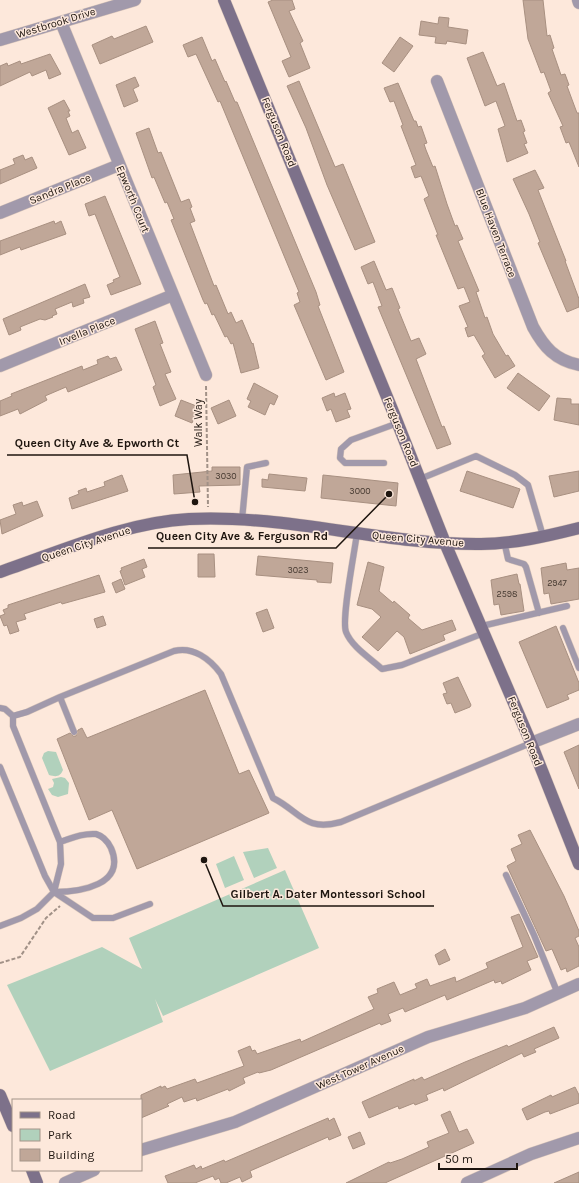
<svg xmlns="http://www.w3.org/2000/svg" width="579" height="1183" font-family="Karla,sans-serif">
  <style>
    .green { fill: #b1d1bc }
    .building { fill: #c0a798; stroke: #a89081 }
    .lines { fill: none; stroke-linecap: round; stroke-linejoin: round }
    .lane-casing { stroke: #d9c6ba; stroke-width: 7 }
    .street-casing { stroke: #d9c6ba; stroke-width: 13 }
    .secondary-casing { stroke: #d9c6ba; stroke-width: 13 }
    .path { stroke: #a19187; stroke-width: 2; stroke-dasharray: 4 2; stroke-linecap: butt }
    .lane { stroke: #a199ab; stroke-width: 6 }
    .street { stroke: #a199ab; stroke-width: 12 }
    .secondary { stroke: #7d718a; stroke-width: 12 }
    .labels { text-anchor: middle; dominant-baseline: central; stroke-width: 3; stroke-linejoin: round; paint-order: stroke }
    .number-label { font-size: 9px; fill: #463a31 }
    .street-label { font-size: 11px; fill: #1e150f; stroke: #fde8db }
    .leader { fill: none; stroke: #1e150f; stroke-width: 1.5 }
    .callout-dot { fill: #1e150f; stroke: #fde8db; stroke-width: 1.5 }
    .callout-label { font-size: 12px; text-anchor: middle; font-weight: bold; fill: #1e150f; stroke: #fde8db; stroke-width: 3; stroke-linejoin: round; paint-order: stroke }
  </style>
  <rect width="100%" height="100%" fill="#fde8db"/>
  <path class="green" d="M48,751L56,752L63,770C60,777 56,777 49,775L42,758L44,753Z
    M61,777L65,778L69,783L68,794L58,797L52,795L48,789L53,787L54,783L52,779Z
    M268,848L277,868L254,878L243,852Z
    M234,856L244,880L225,888L216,864Z
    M285,870L319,948L163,1016L155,999L163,1022L50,1071L7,985L102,947L142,969L129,938Z"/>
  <path class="building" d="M273,0H292L295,9L289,11L303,41L300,43L310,68L289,77L282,61L291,57L268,2Z
    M523,0H543L547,36L550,35L554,48L552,49L561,75L565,74L569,85L567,86L577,113H579V167L569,142L566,143L560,127L563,126L548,93L551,91L544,72L541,73L528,39Z
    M439,17L449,18L448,27L468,30L466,44L447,41L446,44L435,43L436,37L419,35L421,21L438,24Z
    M146,26L153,42L100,64L92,45L112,36L114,39Z
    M202,37L212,61L215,59L225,82L226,81L235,102H237L316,292L320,305L318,306L344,372L326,380L294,305L300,302L297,293L299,292L220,101L218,102L196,54L188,57L183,45Z
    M400,37L413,46L394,72L382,63Z
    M483,52L497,86L504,83L517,121L521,120L525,131L523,132L527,143L524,144L528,153L507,162L498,129L505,126L496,101L485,106L467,58Z
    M50,54L61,74L49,79L46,70L32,76L30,72L0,86V66L7,63L8,66L20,61L21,64Z
    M135,77L139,86L133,89L138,101L124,107L116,85Z
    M299,81L335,167L343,164L375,242L355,250L327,185L306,128L287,86Z
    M398,83L414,121H416L418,127L421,126L427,143L424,144L426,150L433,167L435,166L447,204L455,226L457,225L463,239L458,241L479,291L476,292L485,318L487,317L493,334L506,356L508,355L515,366L495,378L482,356L485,354L474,335L468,337L465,328L468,327L459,306L470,302L464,287L458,289L436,235H438L424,199L429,196L421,176L415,178L411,167L416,165L401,126L403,125L394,101L390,102L384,88Z
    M64,100L70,111H68L70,116L66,118L72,133L78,130L86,148L69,155L48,108Z
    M149,128L158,153L161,152L181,202L189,199L192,207L190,208L195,221L190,223L214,286L216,285L228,314L231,312L236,323L242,320L252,344L253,343L259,368L241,373L233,343L231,344L227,336L225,337L214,314L212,315L207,303L205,304L203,300L171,220L174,219L167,202L165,203L154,177L152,178L136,133Z
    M23,155L25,160L32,157L37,168L0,184V170L15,164L13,159Z
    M535,170L544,188L538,190L566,261H565L579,299V307L567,312L538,243L540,242L529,214L513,179Z
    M105,196L141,284L111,295L107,285L114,282L113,280L120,277L95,214L89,216L85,204Z
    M54,221L55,224L61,221L66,234L21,250L20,247L0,255V241Z
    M374,261L386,290L392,288L400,308L398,309L411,341L419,338L426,354L416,359L442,427L444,426L451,444L437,449L378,307L382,306L373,282L368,284L361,267Z
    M85,284L90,297L83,299L84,303L73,307L72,302L55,309L57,314L52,316L53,317L45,320L40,319L20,327L21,330L9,335L3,319Z
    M155,321L163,343L160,344L171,372L165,374L176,399L160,406L153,387L156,385L135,329Z
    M108,356L110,359L116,357L122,370L68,392L66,387L45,396L47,400L20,414L18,409L0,416V401L12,396L11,394L82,366L83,370L98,364L97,360Z
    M518,373L550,396L539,411L507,388Z
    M254,383L278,396L274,405L270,403L265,415L248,407L251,401L247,399Z
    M334,393L335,397L345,393L351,409L347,410L350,417L336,422L331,409L327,411L322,398Z
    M557,398L571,399V404H579V425L554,420Z
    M181,400L199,407L192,423L175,416Z
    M229,400L236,416L218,424L211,408Z
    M212,467H240V485L199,486L200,492L174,494L173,475L212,471Z
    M467,471L520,489L513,508L460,491Z
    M579,471V491L554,497L549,476Z
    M269,474L307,478L305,491L262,487V479L268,480Z
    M122,475L128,491L72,509L69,498L79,494L78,491L86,488L87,492L105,486L104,482Z
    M323,475L398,483L396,506L321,498Z
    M37,501L43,516L2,534L0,520L16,514L13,505L22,502L23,506Z
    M198,554H214L215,577H198Z
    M258,556L333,563L331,583L317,582V580L256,575Z
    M144,559L147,567L142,569L145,577L125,585L120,571L122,570L121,568Z
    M368,562L384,567L379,591L393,603L394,601L410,615L408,618L422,630L452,620L456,630L443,635L445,640L410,654L404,637L397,631L378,651L362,637L381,617L372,609L357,605Z
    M566,563L567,570L579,568V599L551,604L549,593L544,594L541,568Z
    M517,574L519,584H520L524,611L501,615L499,604L494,605L491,580Z
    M99,575L105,592L62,604L61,602L24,614L26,619L16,622L19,631L10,634L7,625L4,626L0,616L5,614L3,610L8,608V605Z
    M121,579L125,589L116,593L112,583Z
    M267,609L274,628L263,632L256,613Z
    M103,616L106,625L97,628L94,619Z
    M556,626L579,683V690L567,695L569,699L547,708L519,642Z
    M458,677L471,705L470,707L455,713L451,703L447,704L443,694L447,693L443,683Z
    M205,690L239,774L249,770L269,813L137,869L112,810L89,820L57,739L70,733L73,736H76L78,730L82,728L87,738Z
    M579,745V789L564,752Z
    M530,830L564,896L579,931V936L575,938L579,947V966L567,972L566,968L561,970L552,949L546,951L507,866L516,861L511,849L522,844L518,835Z
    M519,914L537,955L538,957L527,961L531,970L502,984L501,981L495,983L494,980L447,1000L445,995L405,1012L403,1008L388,1014L391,1021L381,1025L380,1023L271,1070L259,1073L258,1072L243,1078L245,1083L229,1091L228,1089L197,1101L196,1098L184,1102L182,1097L167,1104L169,1106L141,1118V1095L161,1086V1088L165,1086L167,1089L195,1079L197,1083L244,1066L238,1051L250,1046L252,1051L255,1050L257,1054L300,1039L301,1042L330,1029L374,1009L368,997L378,993L377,989L394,982L400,995L417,988L415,984L427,979L430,986L455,977L456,982L488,968L486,963L523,947L511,917Z
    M445,949L450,960L439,965L435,955Z
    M554,1027L559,1038L534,1049L536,1052L524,1057L522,1053L444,1091L443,1088L426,1095L428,1100L415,1105L414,1103L399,1109L398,1106L369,1118L362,1102L414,1079V1081L422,1077L424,1080L465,1062L507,1045L508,1047Z
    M575,1087L579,1095V1103L550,1114L549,1111L545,1112L527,1120L522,1109L547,1097L551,1095L552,1097Z
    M450,1111L459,1132L467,1129L474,1143L385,1183H346L389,1162L390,1163L402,1159L429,1147L427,1142L449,1133L441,1115Z
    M328,1118L329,1121L334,1118L341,1135L329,1140L328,1137L250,1171L252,1177L242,1182L240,1177L226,1183H221L219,1178L215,1180L213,1176L195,1183H168L165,1176L194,1165L196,1169L201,1166L202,1169L224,1160L225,1162Z
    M360,1132L365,1144L353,1149L348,1137Z
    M579,1172V1183H554Z"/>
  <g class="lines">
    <g class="lane-casing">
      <path id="lane" d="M384,463H345L340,458L341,449L351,440L398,423
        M420,479L476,456L515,475L528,485L543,536
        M242,520L247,467L266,463
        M357,533C355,550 341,619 346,632C352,647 370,658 382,669L402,665L484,633
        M504,541L508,559L524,564L526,567L539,613
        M482,626L567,606
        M563,628L579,668
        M60,697L74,732
        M0,708L5,709L13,716V726L60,842L61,864L54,892L37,909L21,918L0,926
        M13,716L27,712L60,697L174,651C193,646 210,659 221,674L273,798C301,812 304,832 341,822L531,743
        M0,767L45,876L54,892L93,918H113L150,904
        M506,875L534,935L558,994
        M54,892C80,892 127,885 111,848C108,842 103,836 96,834C83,833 72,838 60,842"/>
    </g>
    <g class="street-casing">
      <path id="street" d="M578,0L579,3
        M61,22L206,375
        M0,40L135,0
        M437,81L533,327C544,347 555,360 579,365
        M0,213L119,165
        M0,366L173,295
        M531,743L579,724
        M141,1150L235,1122L428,1037L525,1008L579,984
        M65,1183L94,1170
        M467,1183L531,1154L579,1138"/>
    </g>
    <g class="secondary-casing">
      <path id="secondary" d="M224,0L394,414L445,543L531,743L579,864
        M0,572C59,552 126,522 189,519C287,514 383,545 481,544C513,544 547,536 579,528
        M0,1095L13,1126
        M32,1170L37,1183"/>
    </g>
    <path class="path" d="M206,386L208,507
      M0,963L20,957L46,918L60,906"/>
    <use href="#lane" class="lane"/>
    <use href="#street" class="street"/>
    <use href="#secondary" class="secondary"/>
  </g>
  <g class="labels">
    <g class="number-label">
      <text x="226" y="476">3030</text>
      <text x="360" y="491">3000</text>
      <text x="298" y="570">3023</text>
      <text x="557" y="583">2947</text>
      <text x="507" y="594">2598</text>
    </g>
    <g class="street-label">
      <text transform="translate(56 23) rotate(-17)">Westbrook Drive</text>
      <text transform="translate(279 132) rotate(68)">Ferguson Road</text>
      <text transform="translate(60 189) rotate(-22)">Sandra Place</text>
      <text transform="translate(133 199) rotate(68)">Epworth Court</text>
      <text transform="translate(496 233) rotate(69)">Blue Haven Terrace</text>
      <text transform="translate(87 331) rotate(-22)">Irvella Place</text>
      <text transform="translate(198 423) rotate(-90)">Walk Way</text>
      <text transform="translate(401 432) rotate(68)">Ferguson Road</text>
      <text transform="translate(418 539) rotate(5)">Queen City Avenue</text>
      <text transform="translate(86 544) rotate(-18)">Queen City Avenue</text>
      <text transform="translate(525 731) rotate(68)">Ferguson Road</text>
      <text transform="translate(360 1067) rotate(-24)">West Tower Avenue</text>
    </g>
  </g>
  <path class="leader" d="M195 502L187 455H7M389 494L336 548H148M204 860L223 906H434"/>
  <g class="callout-dot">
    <circle cx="195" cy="502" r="4"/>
    <circle cx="389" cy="494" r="4"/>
    <circle cx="204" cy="860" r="4"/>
  </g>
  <g class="callout-label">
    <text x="97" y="447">Queen City Ave &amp; Epworth Ct</text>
    <text x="242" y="540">Queen City Ave &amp; Ferguson Rd</text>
    <text x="328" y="898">Gilbert A. Dater Montessori School</text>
  </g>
  <rect x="12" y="1099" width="130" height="72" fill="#fde8db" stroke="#a49489"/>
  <rect x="20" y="1112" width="20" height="6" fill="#7d718a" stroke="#a49489"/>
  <text x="48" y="1119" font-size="12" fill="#1e150f">Road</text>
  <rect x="20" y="1129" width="20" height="12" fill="#b1d1bc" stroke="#a49489"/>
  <text x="48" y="1139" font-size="12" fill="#1e150f">Park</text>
  <rect x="20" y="1149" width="20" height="12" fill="#c0a798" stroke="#a49489"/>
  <text x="48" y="1159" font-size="12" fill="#1e150f">Building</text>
  <path d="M439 1163v6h78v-6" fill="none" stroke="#1e150f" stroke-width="2"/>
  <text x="445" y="1163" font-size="12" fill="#1e150f" stroke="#fde8db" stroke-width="3" paint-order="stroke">50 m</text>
</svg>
